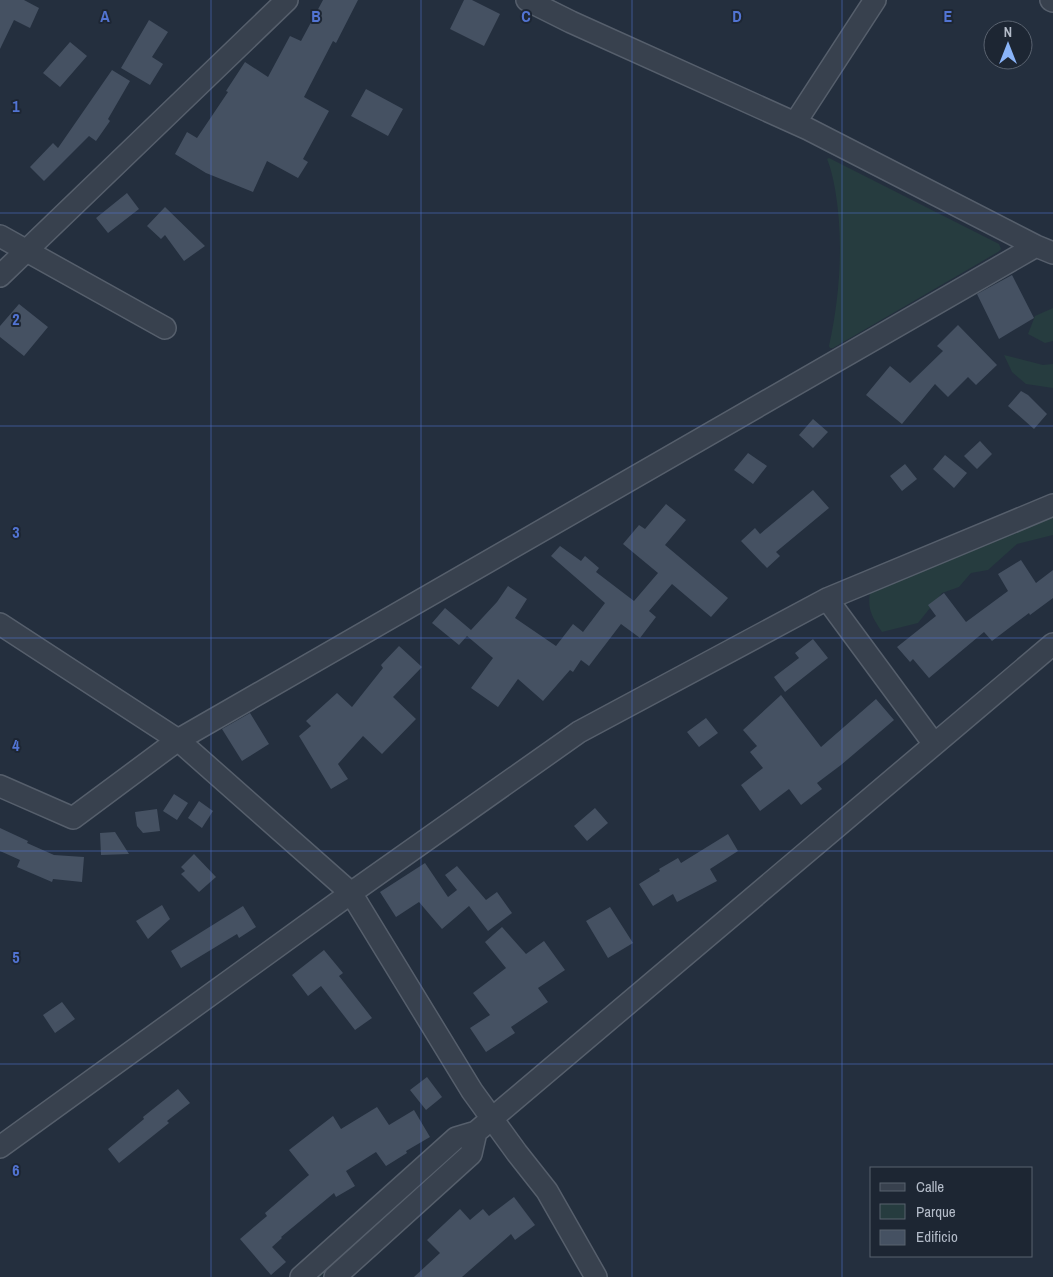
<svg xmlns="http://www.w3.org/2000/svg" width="1053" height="1277" font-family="'Archivo Narrow',sans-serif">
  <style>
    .green { fill: #263c3f }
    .building { fill: #455162 }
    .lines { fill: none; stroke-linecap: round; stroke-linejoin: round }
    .minor-casing { stroke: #565f6c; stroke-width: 24 }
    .minor { stroke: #38414e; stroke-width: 21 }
    .grid { fill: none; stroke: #5274d3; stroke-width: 1; stroke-opacity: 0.55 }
    .grid-label { font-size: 16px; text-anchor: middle; font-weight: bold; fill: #5274d3; stroke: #1d2633; stroke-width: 4; stroke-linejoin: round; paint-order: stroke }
  </style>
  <rect width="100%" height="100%" fill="#242f3e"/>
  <path class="green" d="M829,158L999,244L1001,249L998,252L833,348H830L829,346C840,296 844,240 835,189C833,179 831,168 827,159Z
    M1053,308V341L1045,343L1028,334L1035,316Z
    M1004,355L1043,365L1053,364V388L1026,384L1012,372Z
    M1053,500V535L1017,544L988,570L971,573L959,587L942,593L918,623L882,632C867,610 867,604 873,579Z
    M464,1142L468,1146L320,1277H313Z"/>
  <path class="building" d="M0,0H24L39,8L30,28L14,20L0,49Z
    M323,0H358L336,43L333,41L304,97L329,111L303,159L308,162L298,178L267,161L253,192L206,173L175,154L187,132L197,138L228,92L226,91L245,62L268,77L290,36L301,41Z
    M464,0H472L500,14L484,46L450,29Z
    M149,20L168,32L152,57L163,64L150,85L121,68Z
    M70,42L87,56L60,87L43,73Z
    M112,70L130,81L108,119L110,121L96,141L89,136L44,181L30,167L53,143L58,148Z
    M366,89L403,109L388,136L351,116Z
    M127,193L139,209L108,233L96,218Z
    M165,207L205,246L184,261L165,235L161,239L147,226Z
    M1012,275L1034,318L999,339L977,294Z
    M19,304L48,327L24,356L0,337V326Z
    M958,325L997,365L976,385L968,377L948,397L935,384L902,424L866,395L890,366L910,383L943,351L937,346Z
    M1021,391L1028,395L1047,414L1034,429L1008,406Z
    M813,419L828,432L813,448L799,435Z
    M980,441L992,454L977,469L964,456Z
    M748,453L767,466L753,484L734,470Z
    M945,455L967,473L954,488L933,469Z
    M905,464L917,479L902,491L890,476Z
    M813,490L829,508L776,552L780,556L767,568L741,541L755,528L760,534Z
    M666,504L686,520L665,545L728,598L711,617L672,584L649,611L656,617L640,638L621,624L589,666L581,660L573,672L570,670L543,701L518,679L498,707L471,688L493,658L467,636L459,645L432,623L445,608L471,630L497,602L508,586L527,599L515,618L556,646L573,624L583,632L605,603L551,556L560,546L581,561L585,556L599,568L596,572L634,601L658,573L623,544L639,525L645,529Z
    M1021,560L1036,583L1053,570V598L1030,615L1029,613L992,641L984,632L929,678L913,659L910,662L897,647L936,616L928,605L944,593L966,622L1008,591L998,574Z
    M813,639L828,658L785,692L774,677L799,658L795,653Z
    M399,646L422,667L393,697L416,719L382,754L363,736L338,764L348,779L331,789L299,736L311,726L306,721L337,693L352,707L383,668L381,665Z
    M781,695L821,747L876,699L894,720L841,765L817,783L822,789L801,805L789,789L760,811L741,785L763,768L750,752L757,746L743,730Z
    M250,713L269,744L242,761L222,729Z
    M706,718L718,733L699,747L687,732Z
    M174,794L188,803L177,820L163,811Z
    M199,801L213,811L202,828L188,818Z
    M595,808L608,823L587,841L574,826Z
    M157,809L160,831L143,833L137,826L135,812Z
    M0,828L28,841L27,843L54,855L84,857L82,882L53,879L52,882L17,867L20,860L0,851Z
    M115,832L129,854L101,855L100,833Z
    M728,834L738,851L710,869L717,881L677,902L673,894L653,906L639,884L660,871L659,869L678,858L681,863Z
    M194,854L216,877L199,892L181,874L185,871L181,867Z
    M425,863L448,897L457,890L445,875L457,866L486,900L497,892L512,913L488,931L469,906L442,929L419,902L396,917L380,892Z
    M162,905L170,919L148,939L136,921Z
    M243,906L256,927L239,938L237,934L181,968L171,951Z
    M610,907L633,943L608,958L586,921Z
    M502,927L526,954L544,941L565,970L538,988L548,1002L511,1027L515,1033L486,1052L470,1028L490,1015L473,993L506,968L485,942Z
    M324,950L343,973L339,976L372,1018L355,1030L321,986L308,996L292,975Z
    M62,1002L75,1019L55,1033L43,1015Z
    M427,1077L442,1097L426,1110L410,1090Z
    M178,1089L190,1103L167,1121L169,1123L119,1163L108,1149L144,1119L143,1117Z
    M377,1107L389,1125L414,1110L430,1137L406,1151L407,1153L386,1166L376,1152L346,1171L355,1186L336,1197L334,1193L281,1237L282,1238L272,1247L286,1262L271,1275L240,1239L267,1216L265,1213L309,1175L289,1150L333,1116L341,1129Z
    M514,1197L535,1225L515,1240L511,1234L462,1277H414L440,1253L427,1240L460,1209L470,1220L483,1209L489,1216Z"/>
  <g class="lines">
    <g class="minor-casing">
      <path id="minor" d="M527,0L571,22L808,129L1036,246L1053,253
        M1051,0L1053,1
        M795,123L875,0
        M0,236L165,328
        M0,276L287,0
        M827,599L934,744
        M0,624L178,740L351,893L472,1091L517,1153L547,1191L596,1277
        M0,786L73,818L178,740L1036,246
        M0,1147L351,893L579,732L827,599L1053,505
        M301,1277L456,1138L476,1132L1053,644
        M335,1277L471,1154L476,1132"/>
    </g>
    <use href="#minor" class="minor"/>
  </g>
  <path class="grid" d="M211,0V1277M421,0V1277M632,0V1277M842,0V1277M0,213H1053M0,426H1053M0,638H1053M0,851H1053M0,1064H1053"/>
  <g class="grid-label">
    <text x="105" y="22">A</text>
    <text x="316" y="22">B</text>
    <text x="526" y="22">C</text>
    <text x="737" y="22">D</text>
    <text x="948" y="22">E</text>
    <text x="16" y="112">1</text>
    <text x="16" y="325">2</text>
    <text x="16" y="538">3</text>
    <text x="16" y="751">4</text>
    <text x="16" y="963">5</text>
    <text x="16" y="1176">6</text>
  </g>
  <rect x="870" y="1167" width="162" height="90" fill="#1d2633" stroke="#59626f"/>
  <rect x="880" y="1183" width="25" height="8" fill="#38414e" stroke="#59626f"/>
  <text x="916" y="1192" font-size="15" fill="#b4bcc9">Calle</text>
  <rect x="880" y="1204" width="25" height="15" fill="#263c3f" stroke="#59626f"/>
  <text x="916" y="1217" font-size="15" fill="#b4bcc9">Parque</text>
  <rect x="880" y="1230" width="25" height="15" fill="#455162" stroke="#59626f"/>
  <text x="916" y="1242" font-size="15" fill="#b4bcc9">Edificio</text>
  <g transform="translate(1008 45)"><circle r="24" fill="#1d2633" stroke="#59626f"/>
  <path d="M0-4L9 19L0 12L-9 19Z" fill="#8ab4f8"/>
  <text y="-8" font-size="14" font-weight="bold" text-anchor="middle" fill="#b4bcc9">N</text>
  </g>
</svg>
